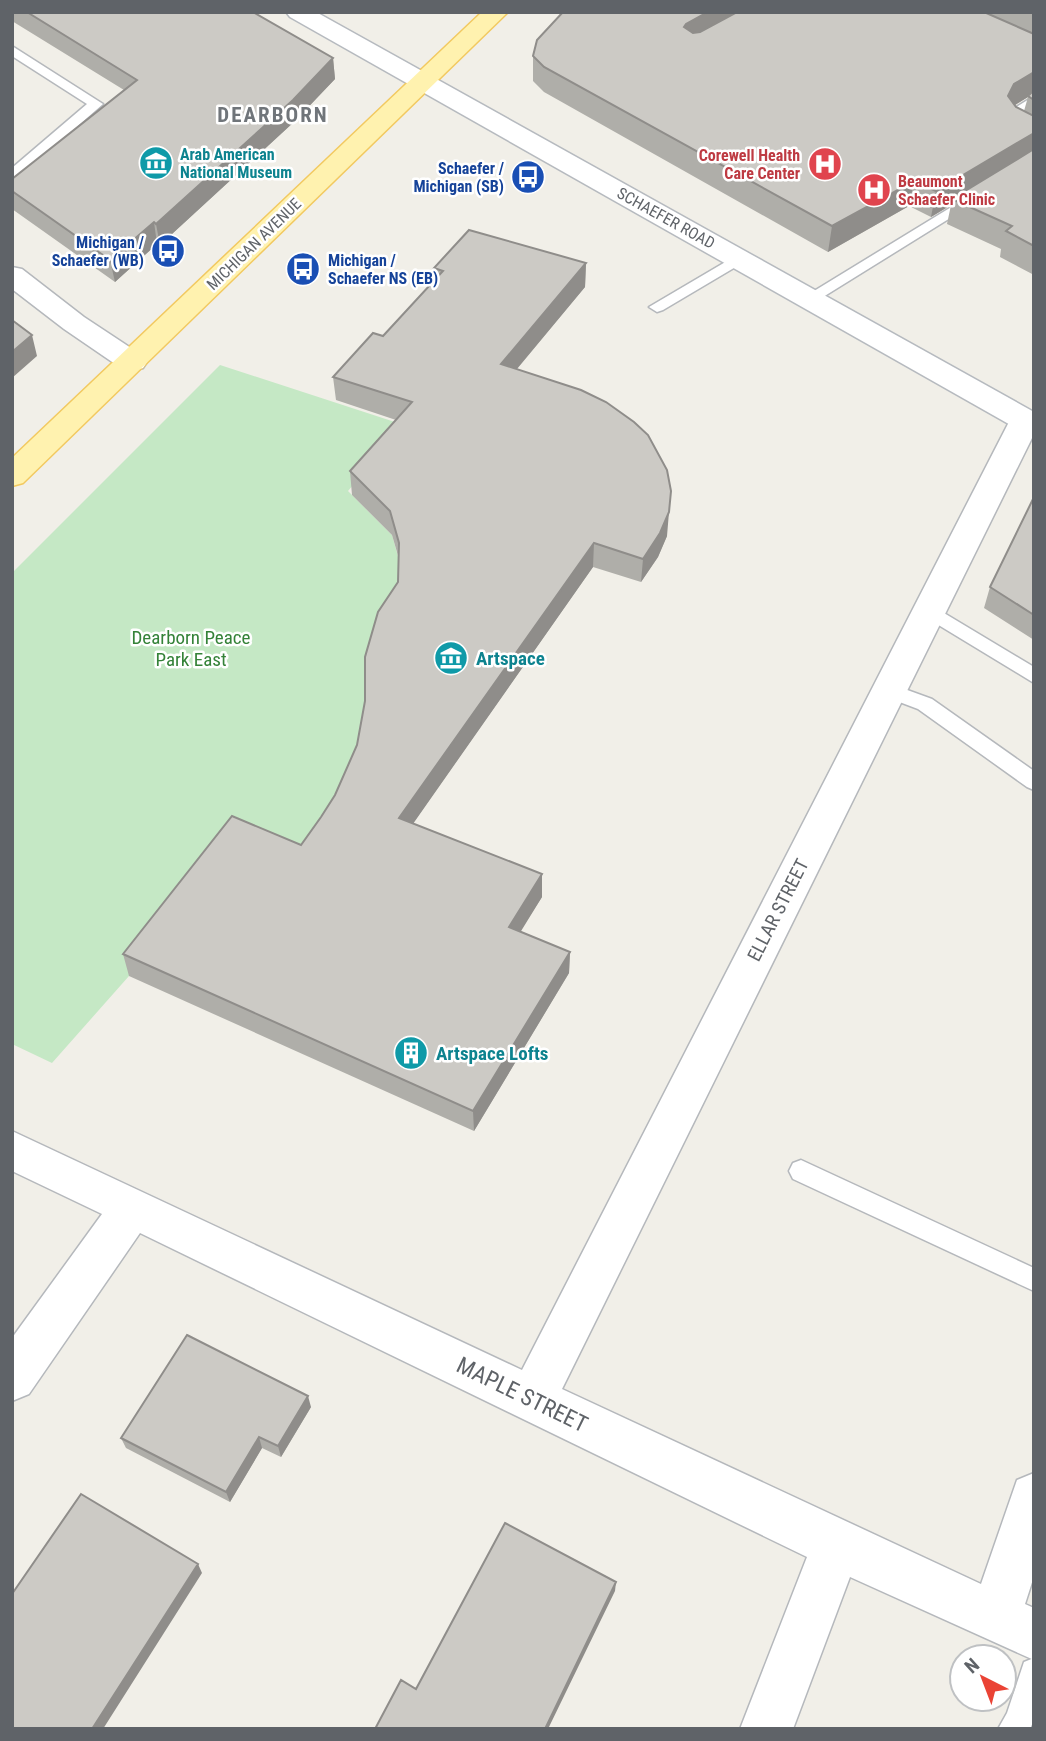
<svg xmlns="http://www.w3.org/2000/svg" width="1046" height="1741" font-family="'Roboto Condensed',sans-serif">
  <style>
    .green { fill: #c5e8c5 }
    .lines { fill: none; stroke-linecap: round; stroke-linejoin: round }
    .lane-casing { stroke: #b5b8bc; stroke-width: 3 }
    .street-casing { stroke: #b5b8bc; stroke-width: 3 }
    .secondary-casing { stroke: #b6babf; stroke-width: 3 }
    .primary-casing { stroke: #f2c960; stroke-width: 3 }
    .lane { fill: #fff; fill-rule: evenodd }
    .street { fill: #fff; fill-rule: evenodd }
    .secondary { fill: #fff; fill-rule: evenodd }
    .primary { fill: #fff2af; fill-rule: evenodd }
    .wall { fill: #afaea9; fill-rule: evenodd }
    .shaded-wall { fill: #8f8d8a }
    .building { fill: #cccac5; stroke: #8f8d8a; stroke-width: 2 }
    .labels { text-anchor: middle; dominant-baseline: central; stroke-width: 5; stroke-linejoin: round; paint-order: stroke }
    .far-culture-label { font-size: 16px; font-weight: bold; fill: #0d838f; stroke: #fff; text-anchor: start }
    .far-health-label { font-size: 16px; font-weight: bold; fill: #be3a42; stroke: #fff; text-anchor: end }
    .far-transit-label { font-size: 16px; font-weight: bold; fill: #164399; stroke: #fff; text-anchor: end }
    .far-street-label { font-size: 16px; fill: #5f6368; stroke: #fff }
    .park-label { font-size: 19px; fill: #348238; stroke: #fff }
    .culture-label { font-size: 19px; font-weight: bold; fill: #0d838f; stroke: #fff; text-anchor: start }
    .street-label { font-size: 19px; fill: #5f6368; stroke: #fff }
    .far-district-label { font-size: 21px; font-weight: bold; letter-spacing: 2px; fill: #70757a; stroke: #fff }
    .near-street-label { font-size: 23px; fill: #5f6368; stroke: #fff }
  </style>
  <rect width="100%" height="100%" fill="#f1efe8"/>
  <path class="green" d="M220,365L404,425L348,491L392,535L401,567L400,606L338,818L129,976L52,1063L12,1044V573Z"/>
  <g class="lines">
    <g class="lane-casing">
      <path id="lane" d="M12,46L103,104L17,179L12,180V168L87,104L12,56Z
        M1034,96V107L1021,116L1019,122L1034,131V141L1011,130L1005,122L1010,111Z
        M971,195L978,199L976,202L815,302H803L801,299Z
        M739,254L747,259L744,262L663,310L657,312L649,307Z
        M929,604L1034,667V683L922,615L920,610L922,605Z
        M888,683L932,699L1034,771V790L1027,787L918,709L881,695L878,690L881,685Z
        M801,1160L1034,1268V1291L793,1179L789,1171L793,1163Z
        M1034,1658V1720L1030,1729H998L1007,1713L1024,1662Z"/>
    </g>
    <g class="street-casing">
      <path id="street" d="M12,267L22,269L84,317L143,356L147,362L143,368L132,371L121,368L64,329L12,289Z
        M1025,410L1034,413V434L562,1389L981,1584L1017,1480L1034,1473V1576L1025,1604L1034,1608V1660L850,1577L793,1729H740L807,1557L140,1233L29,1394L12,1401V1338L102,1214L12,1171V1131L522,1370L1010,420L1014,413Z"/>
    </g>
    <g class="secondary-casing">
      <path id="secondary" d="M286,12H316L1034,412V435L1023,432L290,17Z"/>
    </g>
    <g class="primary-casing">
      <path id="primary" d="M482,12H508L23,483L12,486V458Z"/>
    </g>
    <use href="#lane" class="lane"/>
    <use href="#street" class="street"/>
    <use href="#secondary" class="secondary"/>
    <use href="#primary" class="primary"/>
  </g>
  <path class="wall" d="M12,12H253L333,58L335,79L295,121L160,245L157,244L115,282L12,209V179L124,90L12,21Z
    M563,12H1034V275L1000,257L1001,249L947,224L951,205L931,217L909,206L828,252L544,92L533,81V56ZM1028,97L1024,111L1016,107L1014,105Z
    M586,263L585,287L517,369L667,536L658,557L641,582L593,567L413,823L542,897L520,931L570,952L569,973L474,1131L129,976L123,954L301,845L321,817L335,795L357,745L398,582L399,559L392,535L352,495L350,471L396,420L336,400L333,377L383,336L435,281L434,268Z
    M1034,497V640L984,608L990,587Z
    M311,1407L281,1457L262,1448L230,1502L126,1448L121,1438Z"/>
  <path class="shaded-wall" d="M708,12H752L684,49V27L686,24Z
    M333,58L335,79L295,121L160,245L156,224Z
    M1034,72V94L1028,96V97L1009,109L1008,96L1014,84Z
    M1034,133V155L952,199L951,205L931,217L936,191Z
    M914,181L909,206L828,252L832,226Z
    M154,222L157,244L115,282L110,260Z
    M586,263L585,287L501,388V364Z
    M32,335L37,356L12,378V352Z
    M669,512L667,536L658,557L641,582L643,559Z
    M594,543L593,567L401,841L399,818Z
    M542,874V897L510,949L509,927Z
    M570,952L569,973L474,1131L473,1111Z
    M308,1396L311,1407L281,1457L278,1446Z
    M259,1437L262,1448L230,1502L226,1492Z
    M198,1564L202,1573L103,1729H92Z
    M616,1582L615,1591L548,1729H545Z"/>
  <path class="building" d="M27,12H253L333,58L293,100L156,224L154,222L110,260L12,191V179L137,80Z
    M563,12H708L686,24L684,27L693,33L700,32L737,12H984L1034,34V72L1014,84L1008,96L1016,107L1034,116V133L936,191L914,181L832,226L544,67L533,56L537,40Z
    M1034,90V100L1028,96Z
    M1034,149V246L1006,231L1012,226L952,199Z
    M469,230L586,263L501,364L581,390L606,402L634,422L648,435L667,470L671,491L669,512L660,533L643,559L594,543L399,818L542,874L509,927L570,952L473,1111L123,954L232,816L301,845L321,817L335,795L357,745L365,701V657L378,612L398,582L399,543L390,511L350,471L412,402L333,377L373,333L383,336L443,271L434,268Z
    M12,320L32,335L12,352Z
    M1034,497V615L990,587Z
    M187,1335L308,1396L278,1446L259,1437L226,1492L121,1438Z
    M81,1494L198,1564L92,1729H12V1594Z
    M505,1523L616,1582L545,1729H375L401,1680L416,1689Z"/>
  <defs>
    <g id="museum-disc" transform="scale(1.75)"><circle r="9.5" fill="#0f9aa8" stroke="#fff"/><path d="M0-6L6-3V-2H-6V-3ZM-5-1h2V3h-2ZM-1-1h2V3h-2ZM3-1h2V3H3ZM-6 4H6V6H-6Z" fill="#fff"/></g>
    <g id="hospital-disc" transform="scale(1.75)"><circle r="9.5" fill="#e0444e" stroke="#fff"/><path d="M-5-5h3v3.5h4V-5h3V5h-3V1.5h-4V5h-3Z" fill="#fff"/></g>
    <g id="bus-disc" transform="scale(1.75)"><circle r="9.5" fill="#1a4fb4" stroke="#fff"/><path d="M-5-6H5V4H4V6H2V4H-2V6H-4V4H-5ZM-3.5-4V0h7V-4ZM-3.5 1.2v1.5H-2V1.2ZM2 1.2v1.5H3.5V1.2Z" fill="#fff"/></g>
    <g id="building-disc" transform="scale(1.75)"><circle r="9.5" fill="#0f9aa8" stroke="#fff"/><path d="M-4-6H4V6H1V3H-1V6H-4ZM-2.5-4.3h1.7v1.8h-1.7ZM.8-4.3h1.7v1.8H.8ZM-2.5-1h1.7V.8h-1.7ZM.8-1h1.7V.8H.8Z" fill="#fff"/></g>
  </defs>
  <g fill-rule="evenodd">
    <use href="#museum-disc" x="156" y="163"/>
    <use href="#hospital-disc" x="825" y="164"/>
    <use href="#bus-disc" x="528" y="177"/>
    <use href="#hospital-disc" x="874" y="190"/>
    <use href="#bus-disc" x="168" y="251"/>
    <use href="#bus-disc" x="303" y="269"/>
    <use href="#museum-disc" x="451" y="658"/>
    <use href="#building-disc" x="411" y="1053"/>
  </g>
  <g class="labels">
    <g class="far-culture-label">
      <text x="180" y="154">Arab American<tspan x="180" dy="18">National Museum</tspan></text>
    </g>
    <g class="far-health-label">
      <text x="800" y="155">Corewell Health<tspan x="800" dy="18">Care Center</tspan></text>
      <text x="898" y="181" text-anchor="start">Beaumont<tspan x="898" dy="18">Schaefer Clinic</tspan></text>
    </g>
    <g class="far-transit-label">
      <text x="504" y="168">Schaefer /<tspan x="504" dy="18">Michigan (SB)</tspan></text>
      <text x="144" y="242">Michigan /<tspan x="144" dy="18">Schaefer (WB)</tspan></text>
      <text x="328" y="260" text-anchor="start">Michigan /<tspan x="328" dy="18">Schaefer NS (EB)</tspan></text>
    </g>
    <g class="far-street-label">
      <text transform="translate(666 218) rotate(29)">SCHAEFER ROAD</text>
      <text transform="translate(254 244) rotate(-44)">MICHIGAN AVENUE</text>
    </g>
    <g class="park-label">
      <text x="191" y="637">Dearborn Peace<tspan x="191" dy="22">Park East</tspan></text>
    </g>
    <g class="culture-label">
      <text x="476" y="658">Artspace</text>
      <text x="436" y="1053">Artspace Lofts</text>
    </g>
    <g class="street-label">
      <text transform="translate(778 910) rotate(-63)">ELLAR STREET</text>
    </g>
    <g class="far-district-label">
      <text x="273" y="115">DEARBORN</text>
    </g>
    <g class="near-street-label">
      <text transform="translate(522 1395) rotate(26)">MAPLE STREET</text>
    </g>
  </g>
  <rect width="1046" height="1741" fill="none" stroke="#5f6368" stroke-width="28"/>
  <g transform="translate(983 1678) rotate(318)"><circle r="33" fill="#ffffff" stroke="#bfc1c3" stroke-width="2"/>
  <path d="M0-5L12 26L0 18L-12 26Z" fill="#ea4335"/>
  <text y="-10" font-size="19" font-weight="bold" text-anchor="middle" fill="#5f6368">N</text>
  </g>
</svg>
